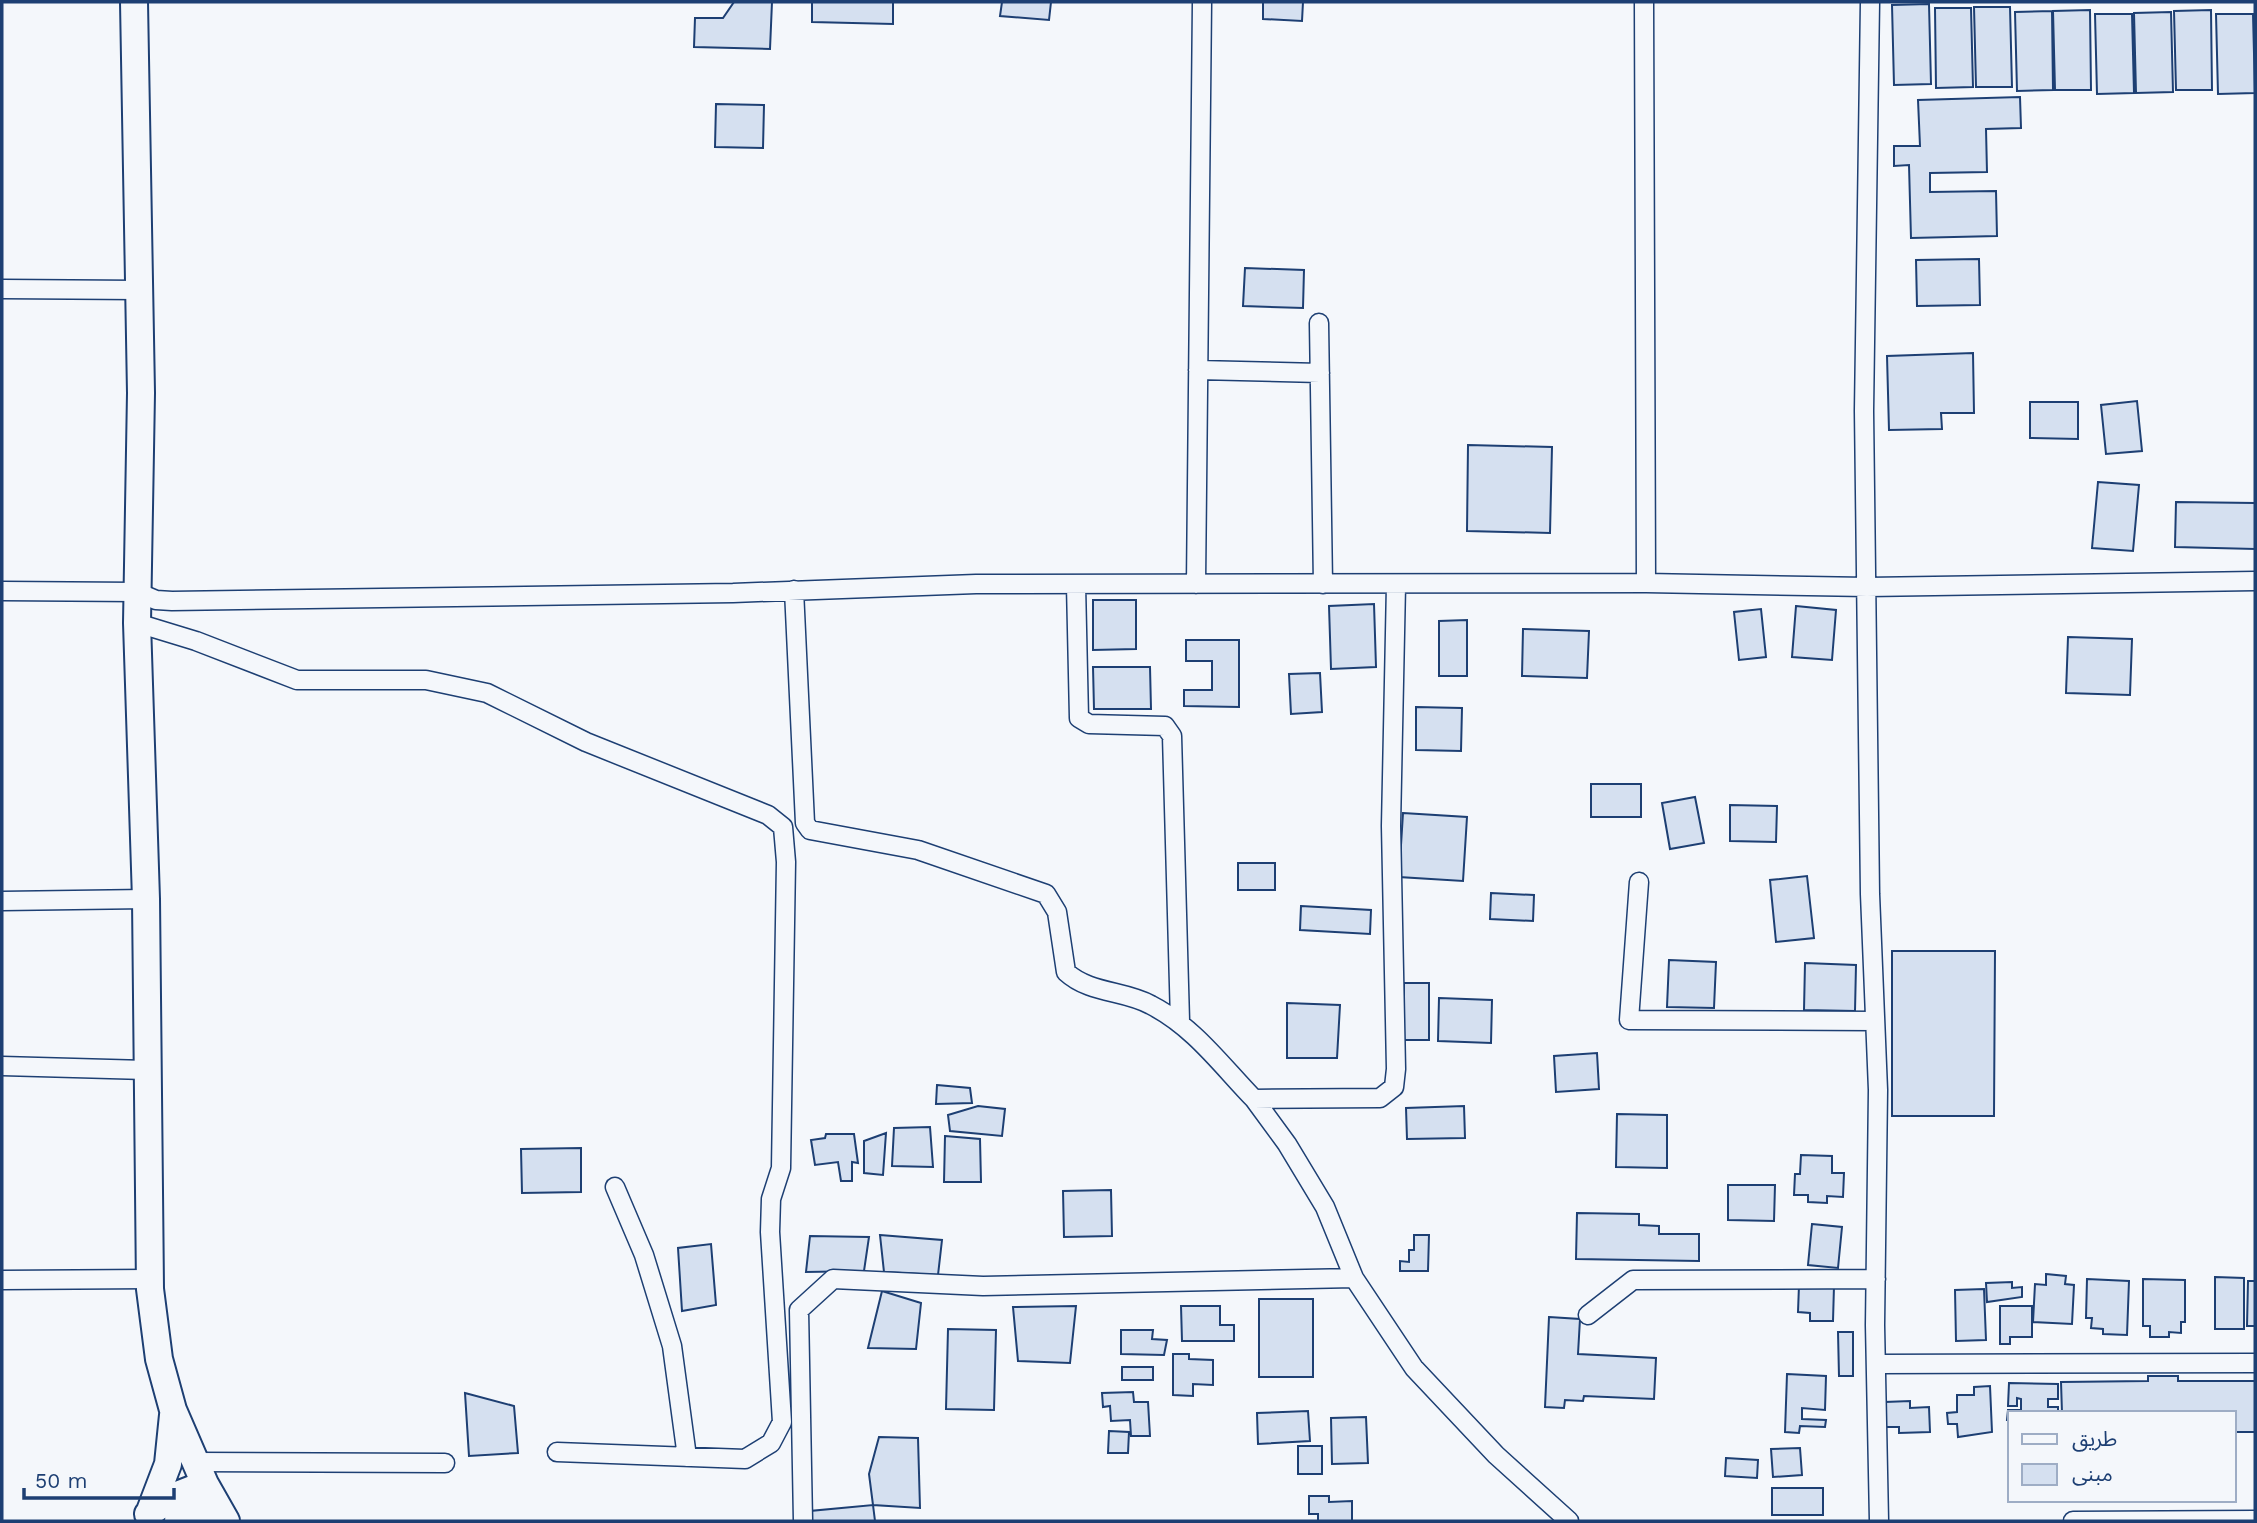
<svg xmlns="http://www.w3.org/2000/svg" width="2257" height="1523" font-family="'Work Sans','Noto Sans Arabic',sans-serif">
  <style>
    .building { fill: #d5e0f0; stroke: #1d3f73; stroke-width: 2 }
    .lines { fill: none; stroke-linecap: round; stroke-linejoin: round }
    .street-casing { stroke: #1d3f73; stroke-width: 21 }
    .secondary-casing { stroke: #1d3f73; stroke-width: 30 }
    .street { stroke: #f4f7fb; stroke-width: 18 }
    .secondary { stroke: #f4f7fb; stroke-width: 26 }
  </style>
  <rect width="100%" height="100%" fill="#f4f7fb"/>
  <path class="building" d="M734,2H772L770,49L694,47L695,18H723Z
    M812,2H893V24L812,22Z
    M1002,2H1051L1049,20L1000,16Z
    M1263,2H1303L1302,21L1263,19Z
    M1929,4L1931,84L1894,85L1892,5Z
    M1974,7H2010L2012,87H1976Z
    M1935,8H1971L1973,87L1936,88Z
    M2090,10L2091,90H2055L2053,11Z
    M2211,10L2212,90H2176L2174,11Z
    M2052,11L2053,90L2017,91L2015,12Z
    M2171,12L2173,92L2136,93L2134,13Z
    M2095,14H2132L2134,93L2097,94Z
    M2216,14H2253L2255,93L2218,94Z
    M2020,97L2021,128L1986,129L1987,172L1930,173V192L1996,191L1997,236L1911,238L1909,165L1894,166V146H1920L1918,100Z
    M716,104L764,105L763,148L715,147Z
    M1979,259L1980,305L1917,306L1916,260Z
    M1245,268L1304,270L1303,308L1243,306Z
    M1973,353L1974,413H1941L1942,429L1889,430L1887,356Z
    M2137,401L2142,451L2106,454L2101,405Z
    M2030,402H2078V439L2030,438Z
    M1468,445L1552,447L1550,533L1467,531Z
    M2098,482L2139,485L2133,551L2092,548Z
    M2176,502L2255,503V549L2175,547Z
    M1093,600H1136V649L1093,650Z
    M1374,604L1376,667L1331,669L1329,606Z
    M1796,606L1836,610L1832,660L1792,657Z
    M1761,609L1766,657L1739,660L1734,612Z
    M1467,620V676H1439V621Z
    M1523,629L1589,631L1587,678L1522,676Z
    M2068,637L2132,639L2130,695L2066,693Z
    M1186,640H1239V707L1184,706V690H1212V661H1186Z
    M1093,667H1150L1151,709H1094Z
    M1320,673L1322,712L1291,714L1289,674Z
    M1416,707L1462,708L1461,751L1416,750Z
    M1591,784H1641V817H1591Z
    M1695,797L1704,843L1670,849L1662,803Z
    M1730,805L1777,806L1776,842L1730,841Z
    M1403,813L1467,817L1463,881L1399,877Z
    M1238,863H1275V890H1238Z
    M1807,876L1814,938L1776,942L1770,880Z
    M1491,893L1534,895L1533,921L1490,919Z
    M1301,906L1371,910L1370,934L1300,930Z
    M1892,951H1995L1994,1116H1892Z
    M1669,960L1716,962L1714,1008L1667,1007Z
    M1805,963L1856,965L1855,1011L1804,1010Z
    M1404,983H1429V1040H1404Z
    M1439,998L1492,1000L1491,1043L1438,1041Z
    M1287,1003L1340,1005L1337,1058H1287Z
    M1597,1053L1599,1089L1556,1092L1554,1056Z
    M937,1085L970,1088L972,1103L936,1104Z
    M978,1106L1005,1109L1002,1136L950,1131L948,1115Z
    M1464,1106L1465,1138L1407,1139L1406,1108Z
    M1617,1114L1667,1115V1168L1616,1167Z
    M930,1127L933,1167L892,1166L894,1128Z
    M886,1133L883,1175L864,1173V1141Z
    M826,1134H854L858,1163L852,1162V1181H841L838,1162L815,1165L811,1140L825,1138Z
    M945,1136L980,1139L981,1182H944Z
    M581,1148V1192L522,1193L521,1149Z
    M1801,1155L1832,1156V1173H1844L1843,1197L1827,1196V1203L1808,1202V1195H1794L1795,1174H1800Z
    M1728,1185H1775L1774,1221L1728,1220Z
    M1111,1190L1112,1236L1064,1237L1063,1191Z
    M1577,1213L1639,1214V1225L1659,1226V1234H1699V1261L1576,1259Z
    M1812,1224L1842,1227L1838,1268L1808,1265Z
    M880,1235L942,1240L938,1275L884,1272Z
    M1414,1235H1429L1428,1271H1400V1261L1409,1262V1250H1414Z
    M810,1236L869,1237L864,1271L806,1272Z
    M711,1244L716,1305L682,1311L678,1248Z
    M2046,1274L2066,1276L2065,1284L2074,1285L2072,1324L2033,1322L2035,1284L2046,1285Z
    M2215,1277L2244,1278V1329H2215Z
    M2087,1279L2129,1281L2127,1335L2103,1334V1329L2091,1328L2092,1318H2086Z
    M2143,1279L2185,1280V1322H2181V1333L2169,1332V1337H2150V1326H2143Z
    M2248,1281H2255V1326H2247Z
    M2012,1282V1288L2022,1287V1297L1987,1302L1986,1283Z
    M1799,1285L1834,1286L1833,1321H1810V1313L1798,1312Z
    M1984,1289L1986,1340L1956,1341L1955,1290Z
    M882,1291L921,1303L916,1349L868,1348Z
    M1259,1299H1313V1377H1259Z
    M1076,1306L1070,1363L1018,1361L1013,1307Z
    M1181,1306H1220V1325H1234V1341H1182Z
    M2000,1306H2032V1337H2010V1344H2000Z
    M1549,1317L1580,1319L1578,1354L1656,1358L1654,1399L1584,1396L1583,1401L1565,1400L1564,1408L1545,1407Z
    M948,1329L996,1330L994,1410L946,1409Z
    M1121,1330H1153L1152,1339L1167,1340L1164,1355L1121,1354Z
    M1838,1332H1853V1376H1839Z
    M1173,1354H1189V1359L1213,1360V1385L1193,1384V1396L1173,1395Z
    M1122,1367H1153V1380H1122Z
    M1787,1374L1826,1376L1825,1410L1802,1408V1419L1826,1420L1825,1427L1800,1426L1799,1433L1785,1432Z
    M2148,1376H2178V1381H2255V1432H2234V1413H2062L2061,1382L2148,1381Z
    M2009,1383L2058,1384V1399H2048V1407H2058V1413H2010V1420H2007L2008,1410H2021V1399L2017,1398V1406H2008Z
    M1990,1386L1992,1432L1958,1437L1957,1424H1948L1947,1413L1957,1412V1395H1974V1387Z
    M1133,1392L1134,1402H1148L1150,1436H1131L1130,1420L1111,1421L1110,1406L1103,1407L1102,1393Z
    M465,1393L514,1406L518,1453L469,1456Z
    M1910,1401V1408L1929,1407L1930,1432L1899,1433V1427H1886L1885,1402Z
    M1308,1411L1310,1441L1258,1444L1257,1413Z
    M1366,1417L1368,1463L1332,1464L1331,1418Z
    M1109,1431L1129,1432L1128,1453H1108Z
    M879,1437L918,1438L920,1508L873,1505L869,1474Z
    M1298,1446H1322V1474H1298Z
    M1800,1448L1802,1475L1773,1477L1771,1449Z
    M1726,1458L1758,1460L1757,1478L1725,1476Z
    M1772,1488H1823V1515H1772Z
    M1309,1496H1329V1502L1352,1501V1521H1318V1514H1309Z
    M873,1505L875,1521H811L810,1511Z"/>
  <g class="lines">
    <g class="street-casing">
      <path id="street" d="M1644,2L1646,583
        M1870,2L1864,411L1870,894L1878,1090L1875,1325L1879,1521
        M2,289L139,290
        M1319,323L1323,584
        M1198,370L1320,373
        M1196,584L1202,2
        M1076,585L1079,718L1089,724L1165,726L1172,736L1180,1021
        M794,590L805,823L810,830L918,850L1046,894L1057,912L1066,972C1090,994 1124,990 1151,1005C1194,1027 1221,1065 1254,1099L1380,1098L1394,1087L1396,1069L1391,826L1396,585
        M2,591L137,592L156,600L172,601L733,593L976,584L1646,583L1867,587L2255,581
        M137,623L196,641L297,680H426L487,693L586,742L768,815L783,827L786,862L781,1168L771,1199L770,1232L782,1422L771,1443L745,1459L557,1452
        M1639,882L1629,1020L1875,1021
        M2,901L146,899
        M2,1066L146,1070
        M615,1187L644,1255L672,1346L687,1457
        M1354,1278L1414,1368L1496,1455L1569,1521
        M2,1280L150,1279
        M1588,1315L1633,1280L1876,1279
        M1878,1364L2255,1363
        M195,1462L445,1463
        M803,1521L799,1310L833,1279L983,1286L1354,1278L1325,1207L1287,1144L1254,1099
        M2073,1521L2255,1520"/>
    </g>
    <g class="secondary-casing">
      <path id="secondary" d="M134,2L141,393L137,623L146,899L150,1289L159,1359L173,1410L205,1484L226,1521
        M150,1511L168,1464L173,1415
        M148,1514L172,1497L205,1484
        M178,1521L218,1507"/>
    </g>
    <use href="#street" class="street"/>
    <use href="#secondary" class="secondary"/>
  </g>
  <rect width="2257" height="1523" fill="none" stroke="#1d3f73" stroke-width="7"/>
  <rect x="2008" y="1411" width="228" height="91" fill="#f4f7fb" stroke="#9eadc5" stroke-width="2"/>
  <rect x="2022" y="1434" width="35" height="10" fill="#f4f7fb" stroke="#9eadc5" stroke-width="2"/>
  <text x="2072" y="1446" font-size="21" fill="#1d3f73">طريق</text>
  <rect x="2022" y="1464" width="35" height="21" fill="#d5e0f0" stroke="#9eadc5" stroke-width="2"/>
  <text x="2072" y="1481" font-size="21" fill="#1d3f73">مبنى</text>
  <path d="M24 1488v10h150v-10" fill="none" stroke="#1d3f73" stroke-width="3.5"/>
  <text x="35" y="1488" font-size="21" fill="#1d3f73" stroke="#f4f7fb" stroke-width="5" paint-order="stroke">50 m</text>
</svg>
